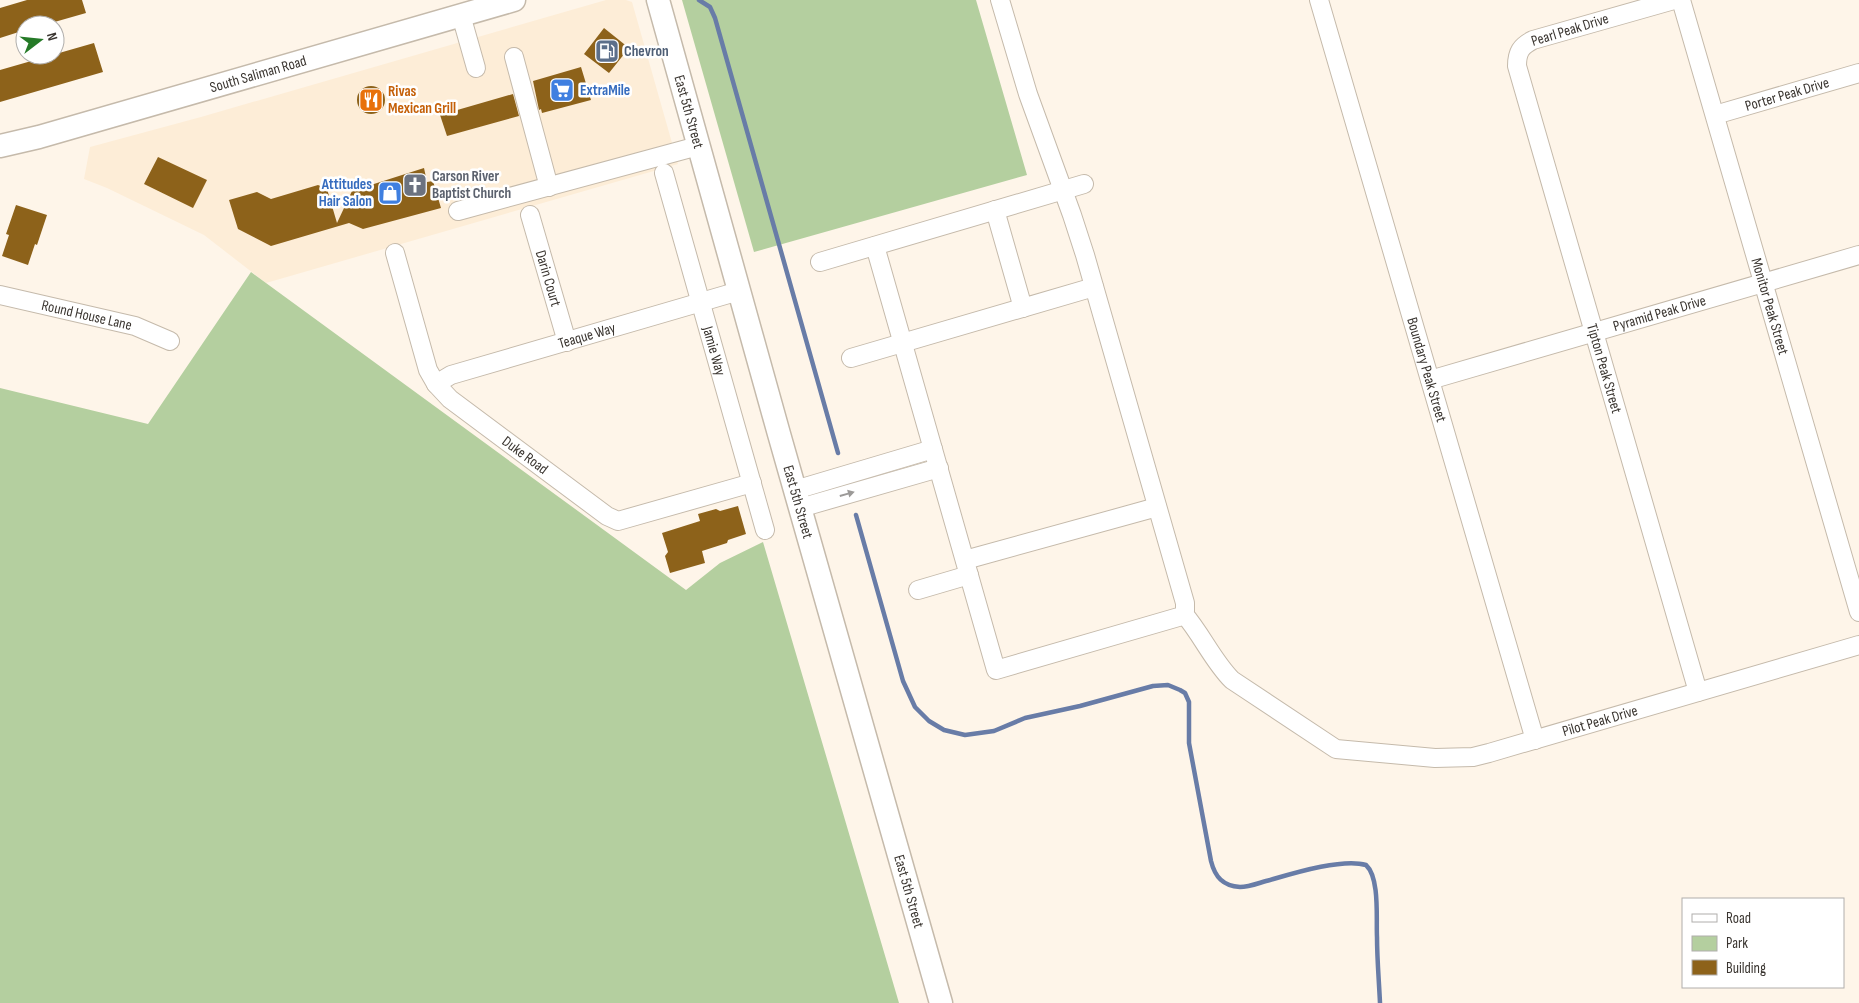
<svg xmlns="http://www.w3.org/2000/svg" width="1859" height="1003" font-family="'Sofia Sans Condensed',sans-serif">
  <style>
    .built { fill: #fdedd7 }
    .green { fill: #b4cf9f }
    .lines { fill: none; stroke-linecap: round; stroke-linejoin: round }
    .stream { stroke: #687ca7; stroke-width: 4.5 }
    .building { fill: #8d621a }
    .minor-casing { stroke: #c5baab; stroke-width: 20 }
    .major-casing { stroke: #c5baab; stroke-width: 25 }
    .minor { stroke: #fff; stroke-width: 18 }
    .major { stroke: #fff; stroke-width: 22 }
    .oneway { fill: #9c9a98 }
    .labels { text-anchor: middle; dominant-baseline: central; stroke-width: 5; stroke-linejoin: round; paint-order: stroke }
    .street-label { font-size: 15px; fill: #3a3530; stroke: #fff }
    .service-label { font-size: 15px; font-weight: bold; fill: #4e5e75; stroke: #fff; text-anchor: start }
    .shop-label { font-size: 15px; font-weight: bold; fill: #366cbe; stroke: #fff; text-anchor: start }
    .food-label { font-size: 15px; font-weight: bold; fill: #c56008; stroke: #fff; text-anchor: start }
    .worship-label { font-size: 15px; font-weight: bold; fill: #5b616d; stroke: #fff; text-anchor: start }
  </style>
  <rect width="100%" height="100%" fill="#fef5e9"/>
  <path class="built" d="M606,0H626L632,2L678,164L266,283L204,235L107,188L84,179L90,147L201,117Z"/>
  <path class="green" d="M682,0H976L1027,175L754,252Z
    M251,272L686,590L720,563L763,542L899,1003H0V388L148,424Z"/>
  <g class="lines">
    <path class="stream" d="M699,0L710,7L715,18L838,453
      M856,515L903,681L915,707L929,721L944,730L965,735L994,731L1025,718L1080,706L1153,686L1168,685L1180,690L1185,693L1189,702V743L1211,861C1215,877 1223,886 1240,887C1250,887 1261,882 1270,880C1294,873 1343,858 1366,865C1380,878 1376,919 1377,937C1377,959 1379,981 1380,1003"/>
  </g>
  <path class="building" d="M27,0H82L86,13L44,25H25V30L0,38V8Z
    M604,28L629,48L609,73L584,54Z
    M94,43L103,72L0,102V70Z
    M581,67L591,100L542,113L541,109L539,110L533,81Z
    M357 100a14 14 0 1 1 28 0a14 14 0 1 1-28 0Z
    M513,94L519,116L447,136L440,115Z
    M158,157L207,180L193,208L144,184Z
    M424,168L427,182L433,181L441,208L363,229L349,223L271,246L238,229L229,200L257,192L271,199L318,185L327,189L337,223L352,191Z
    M16,205L47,215L37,245L35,244L28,265L2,256L9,235L6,234Z
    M738,506L746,534L728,540L727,543L702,551L705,563L670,573L665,556L668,552L662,533L700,521L698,514L716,509L720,511Z"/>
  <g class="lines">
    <g class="minor-casing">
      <g id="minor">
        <path id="s1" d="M1319,0L1535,740"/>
        <path id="s2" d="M1674,0L1533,40C1521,46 1517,52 1517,66L1698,692"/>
        <path id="s3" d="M1681,0L1859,612"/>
        <path d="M461,15L476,68"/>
        <path d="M514,57L549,187"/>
        <path id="s4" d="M1715,115L1859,73"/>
        <path id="s5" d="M664,173L765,530"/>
        <path d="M995,210L1023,308"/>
        <path d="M458,211L698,146"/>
        <path id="s6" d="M530,215L567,342"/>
        <path d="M875,246L996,670L1182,616L1185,611V603L1085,255L1072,215L1028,94L1000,0"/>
        <path id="s7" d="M395,253L428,370L436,384L450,399L607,516L618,521L752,483"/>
        <path d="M820,262L1084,184"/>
        <path id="s8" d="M0,295L135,326L170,341"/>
        <path d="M851,358L1094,287"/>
        <path id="s9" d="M1430,380L1859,255"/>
        <path id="s10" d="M436,384L451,375L739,291"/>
        <path d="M795,490L933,449"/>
        <path d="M800,508L939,468"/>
        <path d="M965,560L1157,507"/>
        <path d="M918,590L969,575"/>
        <path id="s11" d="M1184,614C1202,635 1213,661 1232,680L1336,749L1435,758L1473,757L1489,753L1859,645"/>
      </g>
    </g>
    <g class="major-casing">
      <g id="major">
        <path id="s12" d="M658,0L779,434L941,1003"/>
        <path id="s13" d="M0,146L39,137L514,0"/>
      </g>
    </g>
    <use href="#minor" class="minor"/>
    <use href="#major" class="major"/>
  </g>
  <defs><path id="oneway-solid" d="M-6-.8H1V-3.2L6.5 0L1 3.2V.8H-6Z" transform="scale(1.25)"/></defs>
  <use class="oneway" href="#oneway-solid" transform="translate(847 494) rotate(-16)"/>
  <defs>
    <g id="fuel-square" transform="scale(1.25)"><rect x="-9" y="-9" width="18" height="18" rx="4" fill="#5c6f8a" stroke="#fff"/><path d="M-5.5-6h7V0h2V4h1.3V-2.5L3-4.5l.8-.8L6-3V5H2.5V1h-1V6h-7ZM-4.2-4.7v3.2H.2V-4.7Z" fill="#fff"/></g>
    <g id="supermarket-square" transform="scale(1.25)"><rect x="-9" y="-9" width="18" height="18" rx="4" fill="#3f7fe0" stroke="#fff"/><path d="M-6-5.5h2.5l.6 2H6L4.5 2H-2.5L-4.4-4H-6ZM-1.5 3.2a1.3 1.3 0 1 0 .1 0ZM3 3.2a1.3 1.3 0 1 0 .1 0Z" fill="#fff"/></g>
    <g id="restaurant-square" transform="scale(1.25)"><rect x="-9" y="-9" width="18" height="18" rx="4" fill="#e8710a" stroke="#fff"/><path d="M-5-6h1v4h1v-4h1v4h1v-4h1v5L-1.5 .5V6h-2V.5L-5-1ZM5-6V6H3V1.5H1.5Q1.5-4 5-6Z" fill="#fff"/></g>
    <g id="church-square" transform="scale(1.25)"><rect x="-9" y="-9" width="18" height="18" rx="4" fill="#6b7280" stroke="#fff"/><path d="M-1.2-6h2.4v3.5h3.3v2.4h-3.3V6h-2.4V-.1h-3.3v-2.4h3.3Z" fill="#fff"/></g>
    <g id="shop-square" transform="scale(1.25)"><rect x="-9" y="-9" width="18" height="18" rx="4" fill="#3f7fe0" stroke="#fff"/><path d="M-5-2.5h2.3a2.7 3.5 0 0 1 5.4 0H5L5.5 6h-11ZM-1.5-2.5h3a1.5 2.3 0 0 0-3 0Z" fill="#fff"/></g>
  </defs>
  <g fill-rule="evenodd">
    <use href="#fuel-square" x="607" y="51"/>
    <use href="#supermarket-square" x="562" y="90"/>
    <use href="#restaurant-square" x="371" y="100"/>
    <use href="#church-square" x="415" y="185"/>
    <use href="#shop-square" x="390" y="193"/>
  </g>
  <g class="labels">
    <g class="street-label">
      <text transform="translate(1570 30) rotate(-17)">Pearl Peak Drive</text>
      <text stroke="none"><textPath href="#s13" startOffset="268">South Saliman Road</textPath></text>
      <text stroke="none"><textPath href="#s4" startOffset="75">Porter Peak Drive</textPath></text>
      <text stroke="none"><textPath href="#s12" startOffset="116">East 5th Street</textPath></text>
      <text stroke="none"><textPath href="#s6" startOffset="66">Darin Court</textPath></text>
      <text stroke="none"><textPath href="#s3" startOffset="319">Monitor Peak Street</textPath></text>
      <text stroke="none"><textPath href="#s9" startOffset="239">Pyramid Peak Drive</textPath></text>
      <text stroke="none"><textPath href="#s8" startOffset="89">Round House Lane</textPath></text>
      <text stroke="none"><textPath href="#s10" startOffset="159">Teaque Way</textPath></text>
      <text stroke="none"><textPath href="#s5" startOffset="185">Jamie Way</textPath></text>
      <text stroke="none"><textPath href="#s2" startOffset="494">Tipton Peak Street</textPath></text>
      <text stroke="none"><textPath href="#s1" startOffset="385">Boundary Peak Street</textPath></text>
      <text stroke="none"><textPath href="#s7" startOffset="252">Duke Road</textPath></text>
      <text stroke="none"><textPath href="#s12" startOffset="521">East 5th Street</textPath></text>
      <text stroke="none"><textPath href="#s11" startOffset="476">Pilot Peak Drive</textPath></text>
      <text stroke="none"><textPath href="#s12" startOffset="926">East 5th Street</textPath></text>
    </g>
    <g class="service-label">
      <text x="624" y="51">Chevron</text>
    </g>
    <g class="shop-label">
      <text x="580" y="90">ExtraMile</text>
      <text x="372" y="184" text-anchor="end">Attitudes<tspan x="372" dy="17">Hair Salon</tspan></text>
    </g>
    <g class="food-label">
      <text x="388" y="91">Rivas<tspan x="388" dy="17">Mexican Grill</tspan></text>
    </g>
    <g class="worship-label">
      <text x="432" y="176">Carson River<tspan x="432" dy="17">Baptist Church</tspan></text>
    </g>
  </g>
  <rect x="1682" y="898" width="162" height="90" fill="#ffffff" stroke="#b0aeac"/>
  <rect x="1692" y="914" width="25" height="8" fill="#ffffff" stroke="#b0aeac"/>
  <text x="1726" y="923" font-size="15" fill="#3a3530">Road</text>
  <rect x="1692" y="936" width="25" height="15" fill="#b4cf9f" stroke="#b0aeac"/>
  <text x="1726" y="948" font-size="15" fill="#3a3530">Park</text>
  <rect x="1692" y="960" width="25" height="15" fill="#8d621a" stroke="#b0aeac"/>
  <text x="1726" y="973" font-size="15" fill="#3a3530">Building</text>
  <g transform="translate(40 40) rotate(74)"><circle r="24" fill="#ffffff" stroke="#b0aeac"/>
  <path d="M0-4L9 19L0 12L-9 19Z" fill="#257a27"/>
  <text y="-8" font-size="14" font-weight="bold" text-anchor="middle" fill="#3a3530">N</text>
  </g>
</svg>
